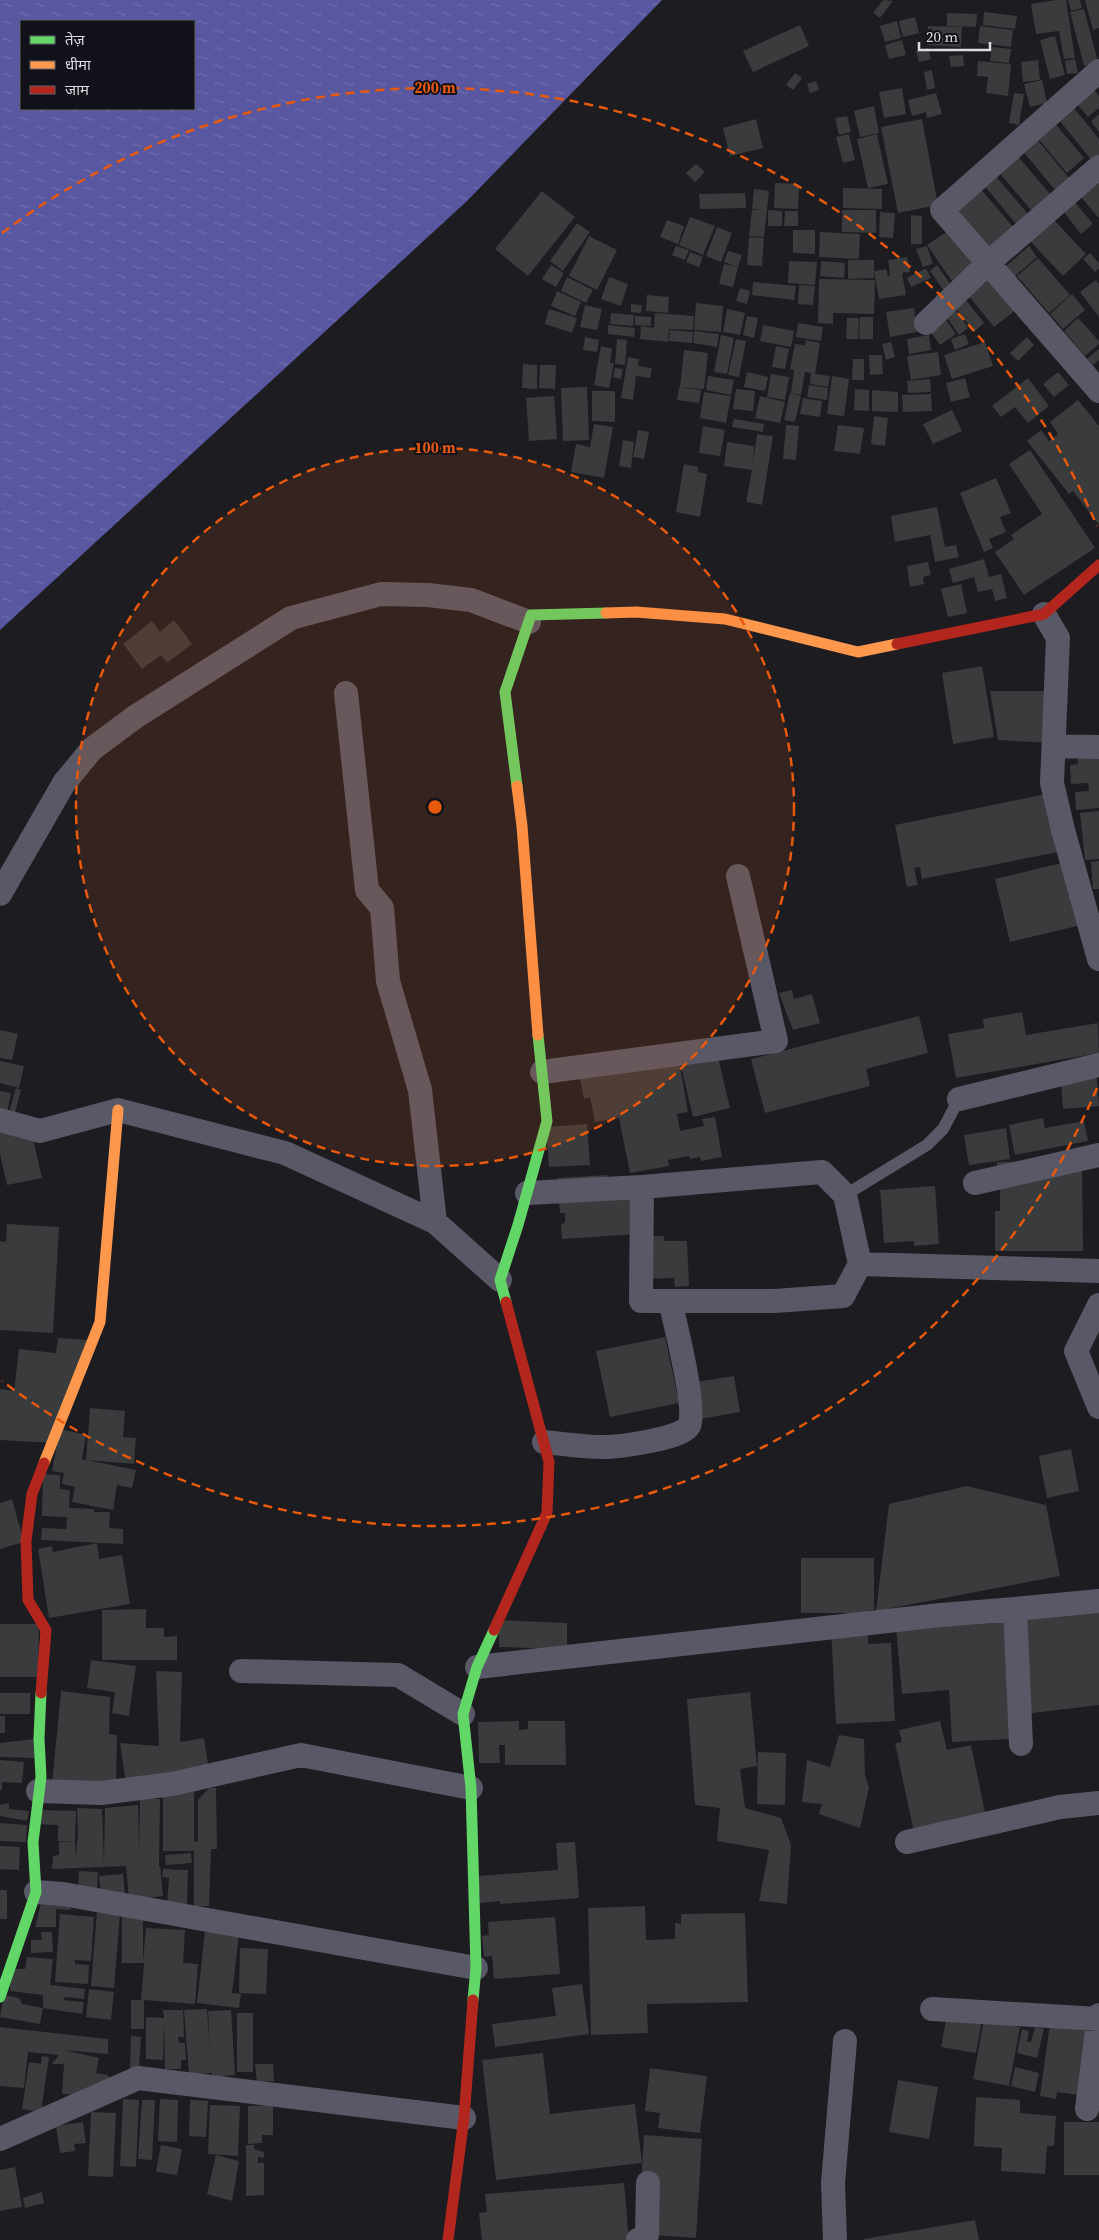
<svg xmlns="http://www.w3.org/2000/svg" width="1099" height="2240" font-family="'Source Serif 4','Noto Sans Devanagari',serif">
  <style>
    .water { fill: url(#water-ripples); fill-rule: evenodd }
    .building { fill: #3a3b3c }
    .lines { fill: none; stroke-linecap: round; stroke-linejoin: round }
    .lane { stroke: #585867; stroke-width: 12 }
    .street { stroke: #585867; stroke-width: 24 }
    .fast { stroke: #63d668; stroke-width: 11 }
    .slow { stroke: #ff974d; stroke-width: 11 }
    .jam { stroke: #b3261e; stroke-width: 11 }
    .ring { fill: none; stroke: #e8590c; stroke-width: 2.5; stroke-dasharray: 9 6 }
    .centre { fill: #e8590c; stroke: #111219; stroke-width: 2.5 }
    .ring-label { font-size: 15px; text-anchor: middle; font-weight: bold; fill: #e8590c; stroke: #111219; stroke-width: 4; stroke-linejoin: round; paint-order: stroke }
  </style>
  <defs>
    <pattern id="water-ripples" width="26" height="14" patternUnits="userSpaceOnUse" patternTransform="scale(1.25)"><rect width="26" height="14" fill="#5957a0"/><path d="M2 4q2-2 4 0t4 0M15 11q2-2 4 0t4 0" fill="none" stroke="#706fad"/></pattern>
  </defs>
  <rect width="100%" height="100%" fill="#1c1c21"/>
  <path class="water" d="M0,0H662L467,201L0,630ZM21,21H194V109H21Z"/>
  <path class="building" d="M883,0L893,1L880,18L873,13Z
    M1056,0H1066L1075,58L1064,59L1059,31L1036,34L1031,4Z
    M1068,0H1080L1082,8L1071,11Z
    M1085,0H1099V28L1093,30Z
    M1084,9L1098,62L1084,66L1070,12Z
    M984,12L1017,16L1015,29L983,25Z
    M947,13L977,14L976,27L947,26Z
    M915,17L919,33L903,37L899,21Z
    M897,21L901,38L885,42L880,26Z
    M800,25L809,46L753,72L743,51Z
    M928,26L962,27L961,47L927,45Z
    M980,26L1013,30L1011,47L978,43Z
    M1055,36L1065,75L1050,79L1040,40Z
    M902,40L906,55L889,59L885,45Z
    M992,47L1011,49L1009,63L990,61Z
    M928,48L931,59L919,62L916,51Z
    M963,55L964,66L951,67L949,56Z
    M1075,59L1078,73L1067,74L1065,61Z
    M1038,60L1040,80L1023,82L1021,62Z
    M978,61L1011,64L1008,96L986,93L988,77L977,76Z
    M932,70L935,88L927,90L924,72Z
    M795,73L802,78L793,90L786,85Z
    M1042,80L1047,103L1030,107L1024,84Z
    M816,81L819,90L810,93L807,84Z
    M902,88L906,114L884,118L879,92Z
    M1094,90L1099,96V108L1088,117L1077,104Z
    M936,93L942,114L927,118L926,112L912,116L908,100Z
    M1014,93L1024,94L1019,125L1009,123Z
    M1070,103L1099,139V157L1093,162L1055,115Z
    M874,106L879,133L860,137L854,111Z
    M1099,114V132L1091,121Z
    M847,116L851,132L839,135L835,118Z
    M756,119L763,148L730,156L723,128Z
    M922,119L938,205L898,213L881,127Z
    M1053,121L1084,158L1067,173L1036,136Z
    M849,134L855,160L843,163L836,137Z
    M877,134L888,184L868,188L857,139Z
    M1035,137L1074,184L1060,196L1021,149Z
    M1016,154L1050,194L1031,210L997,170Z
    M696,164L705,172L695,182L686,173Z
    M994,174L1028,214L1016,224L983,184Z
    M1099,181V218L1081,197Z
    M775,183L799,184L798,209L774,208Z
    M843,188L882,189V209L843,208Z
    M980,188L1013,227L989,248L955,209Z
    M754,189L769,191L764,237L749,236L752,210H760L752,209Z
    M542,191L575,217L528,276L495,249Z
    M745,193L746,208L700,209L699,194Z
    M1074,201L1093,224L1081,234L1062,210Z
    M768,210L782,211V226H768Z
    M842,210H876V233L842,232Z
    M785,211H798V226H784Z
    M880,212L895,213L893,238L879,237Z
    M911,215L922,216V244H911Z
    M690,217L715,226L703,255L679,245Z
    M1053,219L1086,254L1063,276L1030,241Z
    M667,220L684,226L678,244L660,237Z
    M577,223L590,232L563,271L550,261Z
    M717,227L732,233L721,262L706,256Z
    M954,227L981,265L954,284L927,245Z
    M793,230H815V254L793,253Z
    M820,232L860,234L859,259L819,257Z
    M589,236L617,250L597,290L569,276Z
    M749,237L764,238L762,266L747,265Z
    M676,246L689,250L685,260L672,255Z
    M927,246L933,264L923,267L916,249Z
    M1029,246L1037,257L1014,277L1005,267Z
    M728,251L742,255L738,267L724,262Z
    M690,252L703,257L699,267L686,262Z
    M1090,253L1099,263V268L1095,272L1083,259Z
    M907,257L910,272L902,273L906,295L879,299L874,271L886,269L888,276L890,275L888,260Z
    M1038,258L1070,295L1049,313L1017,276Z
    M848,260H874V278L848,279Z
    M789,261L817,262L815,285L788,283Z
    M821,261L845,263L844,278L820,276Z
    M724,264L738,267L733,287L719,284Z
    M551,265L564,273L556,287L542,279Z
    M937,265L951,285L944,291L930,271Z
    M926,268L931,278L911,287L907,278Z
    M567,277L593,290L586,303L561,291Z
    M609,277L628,284L621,306L601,299Z
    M992,277L1017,309L994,327L969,296Z
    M819,279L875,280L874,314L833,313V324L818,323Z
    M1096,280L1099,284V317L1080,292Z
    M753,282L796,286L794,300L752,295Z
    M799,285L815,286L813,305L798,304Z
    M740,288L750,291L747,304L736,301Z
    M557,291L581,302L575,316L551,306Z
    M1072,294L1085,310L1063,329L1050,314Z
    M647,295L669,297L668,313L646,311Z
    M966,300L984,323L974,332L956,308Z
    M696,303L723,306L721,332L694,330Z
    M631,304L642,305L641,313L631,312Z
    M585,305L602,309L597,330L580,327Z
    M914,308L917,332L890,337L886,312Z
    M549,309L577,318L572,333L545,324Z
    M727,309L745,313L740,335L723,332Z
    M955,309L968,328L959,335L946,316Z
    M611,313L634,315L633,326L610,324Z
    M655,313L694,316L693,330L669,329L668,342L640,339L641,326L654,328Z
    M635,316L651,317V326L635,325Z
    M747,316L758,318L754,338L743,335Z
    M860,317H873V339H859Z
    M847,318H859L858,339H846Z
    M1078,318L1099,341V344L1085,356L1064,331Z
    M946,320L956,334L940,345L930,331Z
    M798,323L823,327L821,341L796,337Z
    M608,325L635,328L634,337L608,334Z
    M763,325L794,331L791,347L760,341Z
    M670,330L693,332L692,343L669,341Z
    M694,331L719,334L717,347L693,343Z
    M965,334L969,344L955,350L951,339Z
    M721,335L734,338L727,374L714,372Z
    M929,335L931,350L909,354L907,339Z
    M585,337L599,340L597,352L583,350Z
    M1027,337L1034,345L1018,361L1010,353Z
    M617,339L627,340L625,365L615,364Z
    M736,339L746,341L739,377L728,375Z
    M806,340L820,343L815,374L830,376L828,387L810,384L811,373L805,372L801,395L791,393L794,370L790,369L795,344L805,345Z
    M891,342L895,357L886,360L882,344Z
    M985,342L993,366L952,379L944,355Z
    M601,346L612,349L610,363H614L609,388L594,385Z
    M776,346L789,349L785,369L772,367Z
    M1099,349V360L1092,366L1087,359Z
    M684,350L708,353L704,389L680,387Z
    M938,352L941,375L911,380L907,356Z
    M869,355H882L883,374L870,375Z
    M628,357L639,359L638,366L652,368L650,378L636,376L633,400L621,398Z
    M853,359H864V380H852Z
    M523,364L537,365V389L522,388Z
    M540,365H556L555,389L539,388Z
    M615,368L623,369L621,379L613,377Z
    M747,372L768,377L765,391L744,387Z
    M1058,372L1069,385L1054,397L1043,384Z
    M771,374L789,377L785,400L767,397Z
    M708,376L734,380L731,395L706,390Z
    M832,376L849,379L844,416L827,414Z
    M965,378L970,397L951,402L946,383Z
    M1028,378L1049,406L1028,423L1015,407L1001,417L992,406Z
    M930,379L931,392L908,393L907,381Z
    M809,385L828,388L827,400L807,397Z
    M587,387L589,440L563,441L561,388Z
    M679,387L701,390L699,403L677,400Z
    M736,389L755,391L753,411L733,409Z
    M855,389L869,390V411L854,410Z
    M872,390L898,392V412L872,411Z
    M592,391H615V422L592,421Z
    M704,392L731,396L726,423L700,418Z
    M790,393L801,396L795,422L784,420Z
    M931,394L932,411L903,412L902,395Z
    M554,396L557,439L529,441L526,398Z
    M760,396L785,402L780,423L755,418Z
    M803,398L822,401L820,417L800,414Z
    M1078,400L1099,426V525L1073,491L1069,494L1027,441L1041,430L1049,441L1058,434L1050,422Z
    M952,410L962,431L933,444L923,424Z
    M874,416L888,418L885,446L871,444Z
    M734,419L764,424L763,432L732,427Z
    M594,424L613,427L604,478L571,472L576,444L590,447Z
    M786,425L799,426L796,460L783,459Z
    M838,425L864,428L860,454L834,451Z
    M703,426L725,430L720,456L699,453Z
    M638,430L649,432L644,459L633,457Z
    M757,434L773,436L762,505L746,502L752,470L724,466L727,442L754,446L753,464Z
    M623,440L634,442L631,468L619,466Z
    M1030,450L1095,548L1024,595L995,552L1014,539L1011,535L1042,514L1009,464Z
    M684,464L698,467V472L707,474L700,517L676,512Z
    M996,478L1011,513L1000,517L1006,532L989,539L993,548L984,552L960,493Z
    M937,507L945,547L956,545L959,557L935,562L930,535L895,542L891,516Z
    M984,559L989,577L1001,574L1007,598L995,601L992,589L978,592L974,577L953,583L949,569Z
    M928,562L931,575L923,577L924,584L910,587L907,566Z
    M961,584L967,613L948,617L941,589Z
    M174,620L192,644L167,663L161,655L142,669L123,644L152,621L160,632Z
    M982,666L994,737L953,744L942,673Z
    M990,691H1052L1050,743L998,740Z
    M1099,754V808L1076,810L1075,792L1089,791L1088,783L1071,784L1070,765L1078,764L1077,755Z
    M1046,794L1058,852L922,879L920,867L914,868L918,885L907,887L895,825Z
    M1099,811V859L1085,860L1080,813Z
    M1099,861V889H1093L1091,862Z
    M1066,862L1081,925L1010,942L995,879Z
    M792,990L794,999L812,994L820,1023L793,1030L779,993Z
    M1022,1012L1026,1035L1098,1023L1099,1053L956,1078L948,1034L984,1028L983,1019Z
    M919,1016L928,1053L866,1069L870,1086L765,1113L751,1059Z
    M0,1030L18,1034L12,1060L0,1058Z
    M718,1057L730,1108L693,1117L681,1066Z
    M0,1061L24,1066L19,1088L0,1083Z
    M679,1061L688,1112L677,1114L680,1131L704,1126L702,1119L715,1117L722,1157L701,1161L700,1157L690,1159L689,1156L668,1160L669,1166L630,1173L619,1118L595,1122L590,1097L584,1099L580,1079Z
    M1096,1068L1099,1106L1063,1109L1060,1070Z
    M16,1088L21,1090L15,1113L9,1112Z
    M0,1091L11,1093L7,1113L0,1111Z
    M1043,1118L1045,1128L1084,1121L1088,1141L1015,1155L1009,1125Z
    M14,1123L18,1138L32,1135L42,1178L7,1185L0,1154V1127Z
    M587,1124L590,1165L549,1167L546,1127Z
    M1006,1128L1010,1159L969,1165L964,1135Z
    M1082,1160L1083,1251H995V1211H1000V1183L997,1182V1162Z
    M607,1175L608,1184L634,1191L637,1234L562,1239L561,1224L565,1223V1213H560L557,1178Z
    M935,1186L939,1244L914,1246V1241L884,1243L880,1190Z
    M7,1224L59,1227L53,1333L0,1330V1241L6,1242Z
    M664,1236V1241H687L689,1286L675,1287L674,1278L642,1279L640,1237Z
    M665,1337L679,1403L610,1417L596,1351Z
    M58,1338L87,1340L52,1443L0,1440V1389L14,1391L19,1349L56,1353Z
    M734,1376L740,1412L689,1421L683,1384Z
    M90,1408L125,1411L123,1437L136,1438L134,1464L87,1460L136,1470L132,1488L117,1485L113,1510L72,1502L75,1487L62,1484L64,1473L52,1471L60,1429L86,1435L82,1459L86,1460Z
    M1071,1449L1079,1491L1047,1498L1039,1456Z
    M43,1474L60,1475V1489L70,1490L69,1508L94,1509V1512H110L109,1528L123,1529V1544L41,1540L42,1528L66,1529L67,1517L42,1516Z
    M967,1486L1046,1505L1060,1576L876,1611L889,1504Z
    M12,1499L24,1542L0,1549V1503Z
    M97,1543L99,1559L122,1555L130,1604L49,1618L38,1549L52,1546L53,1552Z
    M801,1558H874V1610L866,1611V1617H845V1613H801Z
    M1021,1607L1099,1612V1705L1024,1714Z
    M146,1609V1628H164V1637L177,1636V1660H102V1610Z
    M1004,1617L1011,1739L952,1742L949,1690L902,1694L896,1628Z
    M499,1620L567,1623V1649L499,1647Z
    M0,1624H39L38,1677H0Z
    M868,1626V1644L891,1643L895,1721L836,1724L831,1628Z
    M91,1660L136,1666L129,1716L112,1713L115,1692L87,1688Z
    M156,1671L182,1672L180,1742L204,1738L209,1771L126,1785L120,1743L159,1746Z
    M61,1691L110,1697L109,1734L117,1735L116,1786L52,1784Z
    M750,1692L757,1766L740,1769L745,1808L781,1818L791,1845L787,1904L759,1901L769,1850L717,1841L720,1808L695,1805L687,1699Z
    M0,1693H30V1714H0Z
    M0,1716H5V1733H0Z
    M519,1721V1730L528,1729V1721H565L566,1765H505V1745H499L500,1763H479L478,1722Z
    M940,1721L947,1750L971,1745L987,1822L915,1837L895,1743L902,1742L899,1730Z
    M839,1735L864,1739L865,1775L869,1788L860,1828L819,1814L822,1804L802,1802L807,1760L830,1767Z
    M34,1739L36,1758L0,1757V1743Z
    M758,1752L786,1753L785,1805L757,1804Z
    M0,1760L24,1762L22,1783L2,1782V1790H0Z
    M209,1788H216L217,1849H211L209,1906H194V1851H163V1797L194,1790V1842L198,1841V1800Z
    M140,1798L160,1799L159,1867L160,1865L163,1896L129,1900L126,1866L52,1869L53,1856L59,1855V1842L75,1841L76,1859L77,1841H78L77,1808L102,1809L104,1863L105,1808L138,1805L139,1849Z
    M9,1803V1809L29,1811L27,1821L0,1816V1805Z
    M38,1810L76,1811L75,1841H58V1825L37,1824Z
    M0,1823L27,1825L26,1842L0,1841Z
    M575,1842L579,1898L500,1904V1901L480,1903L478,1876L558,1870L556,1843Z
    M0,1846L20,1847L19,1870L0,1869Z
    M191,1853L192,1863L166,1865L165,1855Z
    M163,1869L188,1870L187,1904H167L169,1878L162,1877Z
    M79,1871L98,1872L97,1891L78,1890Z
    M123,1874L125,1893L101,1895L99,1876Z
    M0,1890H7V1919H0Z
    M43,1895L68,1902L71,1910L56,1909V1927H35Z
    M645,1906L646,1940L675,1939V1923L681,1924V1914L745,1913L748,2002L647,2004L648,2033L591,2035L588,1908Z
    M97,1911L120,1913L114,1988L91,1986Z
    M122,1911H143V1961L146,1928L185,1930L183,1963L198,1964L195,2004L144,2000V2029H131V2000H141L144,1963H122Z
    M60,1914L94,1917L91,1961L75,1960V1964L89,1965L88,1984L55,1982Z
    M555,1917L560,1974L494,1979L492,1956L484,1957L482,1936L489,1935L488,1922Z
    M206,1922L240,1926L232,1993L241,1994L239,2008L197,2003Z
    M41,1932H52L53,1952L31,1953V1940H42Z
    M240,1948L268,1949L266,1994L239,1993Z
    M27,1957L53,1959L50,1985L85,1989L84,1999L65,1997L63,2000L84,2002L82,2014L43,2008V1995L10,1991L12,1969H25Z
    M582,1984L589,2034L495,2047L492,2024L556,2016L552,1988Z
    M89,1989L114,1992L111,2020L86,2017Z
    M4,1995L19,1998L22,2004L43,2008L40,2024L0,2017Z
    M207,2009L210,2053L208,2011L231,2010L235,2075L212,2077V2073L189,2075L184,2010Z
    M163,2010H183L184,2037H178L179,2043H185L186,2060H181V2069H165L164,2021L163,2060L146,2059V2017L164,2018Z
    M237,2013H253V2072H237Z
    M947,2014L982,2020L976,2053L941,2047Z
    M984,2020L1020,2027L1009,2086L973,2079Z
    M1050,2023L1088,2028L1079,2095L1057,2092L1056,2099L1040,2096Z
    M0,2027L108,2039V2054L64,2050L99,2058L96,2073L108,2075L112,2085L88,2095L62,2094L64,2064H52L59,2055L28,2052L24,2088L0,2086Z
    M1035,2027L1044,2029L1037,2058L1017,2053L1022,2029L1029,2031L1027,2041L1031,2042Z
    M131,2036L141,2037L139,2069H130Z
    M543,2053L550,2114L635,2104L642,2163L496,2180L482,2060Z
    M42,2056L49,2057L41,2112L22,2109L29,2062L41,2064Z
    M255,2064H273L274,2081L257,2082Z
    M1015,2067L1039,2073L1035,2092L1011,2086Z
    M650,2068L707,2076L700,2133L658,2128L660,2113L645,2111Z
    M898,2080L938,2087L929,2139L889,2132Z
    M976,2097L1020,2100V2113L1056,2116L1054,2146H1047L1045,2174L1001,2171L1002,2148L974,2146Z
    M123,2099L139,2100L136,2167L120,2166Z
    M160,2099L178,2100L177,2142L158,2141Z
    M142,2100H155L152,2160L138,2159Z
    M190,2100L208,2101L206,2137L189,2136Z
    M210,2105L240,2106L238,2156L208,2154Z
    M273,2105V2135H262V2143L248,2144V2106Z
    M91,2112L116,2113L113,2177L88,2176Z
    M83,2122L86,2143L74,2144L75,2151L60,2153L56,2126Z
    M1064,2122H1099V2175H1064Z
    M644,2135L702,2139L696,2238L638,2234Z
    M161,2145L182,2149L177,2175L156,2172Z
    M246,2145H254V2149L264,2152V2158L258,2157V2163H264V2195L246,2196Z
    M216,2155L239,2161L232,2201L207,2194Z
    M15,2167L22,2207L0,2211V2170Z
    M624,2183L629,2240H482L479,2213L487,2212L485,2194Z
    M42,2192L44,2203L25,2208L23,2198Z
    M975,2220L979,2240H864V2239Z"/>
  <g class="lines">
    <path class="lane" d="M845,1195L927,1145L943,1129L959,1099"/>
    <path class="street" d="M1099,71L942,210L1099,391
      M926,323L988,263L1099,167
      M1044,614L1058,638L1052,783L1063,830L1099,959
      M346,693L367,890L382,908L388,981L420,1090L435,1222
      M1054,746L1099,747
      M0,894L64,783L92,749L135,717L291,618L381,594L428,595L471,600L529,622
      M542,1072L776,1041L738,876
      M959,1099L1099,1065
      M0,1120L40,1131L118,1110L285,1153L435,1222L500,1280
      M822,1172L845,1195L860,1264L843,1296L775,1301H641L642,1187Z
      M975,1183L1099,1155
      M527,1193L642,1187
      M860,1264L1099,1271
      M1099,1305L1076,1351L1099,1407
      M544,1442C565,1444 588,1448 609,1447C624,1446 683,1438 689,1426C697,1410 675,1322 670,1301
      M477,1667L941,1615L1015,1609
      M241,1671L398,1675L463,1714
      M1021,1744L1015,1609L1099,1601
      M38,1791L101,1793L172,1784L301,1755L471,1788
      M907,1842L1060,1807L1099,1803
      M36,1892L63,1894L476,1968
      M932,2009L1099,2019
      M1087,2109L1099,2015
      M0,2139L138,2078L464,2118
      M638,2240L647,2235L648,2183
      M835,2240L833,2183L845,2041"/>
    <path class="fast" d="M517,786L505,692L531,615L606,613
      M506,1302L500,1280L518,1225L547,1121L538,1035
      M0,1997L36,1892L33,1842L41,1777L39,1738L41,1693
      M473,2000L476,1968L471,1788L463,1714L477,1667L494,1630"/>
    <path class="slow" d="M606,613L636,612L725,619L858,652L897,644
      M517,786L522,826L538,1035
      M44,1463L100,1322L118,1110"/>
    <path class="jam" d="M897,644L1044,614L1099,565
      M494,1630L547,1513L549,1462L506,1302
      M41,1693L46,1630L28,1600L26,1541L32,1494L44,1463
      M448,2240L464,2118L473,2000"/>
  </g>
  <circle cx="435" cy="807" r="359" fill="#e8590c" fill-opacity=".12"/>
  <g class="ring">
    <circle cx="435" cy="807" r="359"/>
    <path d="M1097 1088A719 719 0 0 1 2 1381M2 233A719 719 0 0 1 1097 526"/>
  </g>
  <circle cx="435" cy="807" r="8" class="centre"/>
  <g class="ring-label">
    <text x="435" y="93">200 m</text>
    <text x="435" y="453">100 m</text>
  </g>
  <rect x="20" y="20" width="175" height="90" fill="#111219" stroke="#626369"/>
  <rect x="30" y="36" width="25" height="8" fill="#63d668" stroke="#626369"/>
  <text x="65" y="45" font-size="15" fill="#dbdce1">तेज़</text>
  <rect x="30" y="61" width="25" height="8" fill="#ff974d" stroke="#626369"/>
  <text x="65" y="70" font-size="15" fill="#dbdce1">धीमा</text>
  <rect x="30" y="86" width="25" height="8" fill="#b3261e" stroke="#626369"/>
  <text x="65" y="95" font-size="15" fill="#dbdce1">जाम</text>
  <path d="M919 42v8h71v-8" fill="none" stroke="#dbdce1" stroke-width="2.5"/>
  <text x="926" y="42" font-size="15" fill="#dbdce1" stroke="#111219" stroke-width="4" paint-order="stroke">20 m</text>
</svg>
